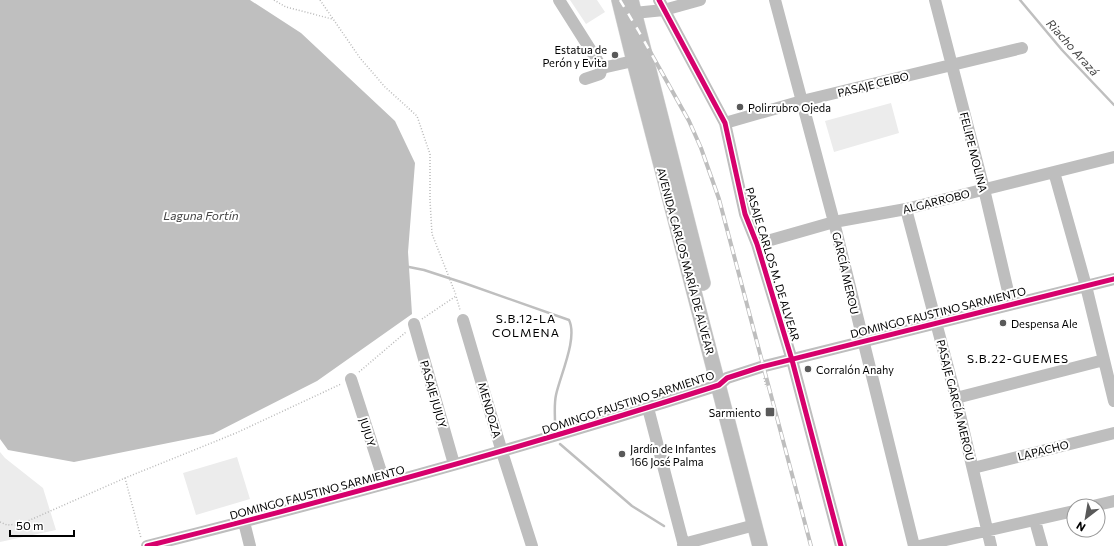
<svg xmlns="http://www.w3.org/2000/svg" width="1114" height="546" font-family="Commissioner,sans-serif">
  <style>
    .green { fill: #ececec }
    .water { fill: #bfbfbf }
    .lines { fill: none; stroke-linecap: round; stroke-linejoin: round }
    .stream { stroke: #bfbfbf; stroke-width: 2.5 }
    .major-casing { stroke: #dbdbdb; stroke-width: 16 }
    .path { stroke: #b9b9b9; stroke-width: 1.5; stroke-dasharray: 1 2; stroke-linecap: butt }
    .minor { stroke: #bebebe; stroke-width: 12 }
    .major { stroke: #bebebe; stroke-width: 15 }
    .rail-casing { stroke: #bebebe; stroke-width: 4 }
    .rail { stroke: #fff; stroke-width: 2.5; stroke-dasharray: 8; stroke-linecap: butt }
    .cycleway-casing { stroke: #fff; stroke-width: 8 }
    .cycleway { stroke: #d6006c; stroke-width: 5 }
    .poi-dot { fill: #595959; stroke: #fff; stroke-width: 1.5 }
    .labels { text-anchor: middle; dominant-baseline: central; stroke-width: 4; stroke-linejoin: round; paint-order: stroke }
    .poi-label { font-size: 11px; fill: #000; stroke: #fff; text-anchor: start }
    .street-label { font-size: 11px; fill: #000; stroke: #fff }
    .water-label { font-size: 12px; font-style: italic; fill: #444; stroke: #fff }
    .neighbourhood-label { font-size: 12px; letter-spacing: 1px; fill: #000; stroke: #fff }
  </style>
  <rect width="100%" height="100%" fill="#fff"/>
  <path class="green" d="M570,0H597L605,12L586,24Z
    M891,103L899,133L834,152L825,121Z
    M0,452L5,458L43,488L56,530L0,542Z
    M237,457L250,499L196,515L183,473Z"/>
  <path class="water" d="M0,0H250L301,33L395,121L415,163L408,252L412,314L317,381L213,434L74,462L8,450L0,439Z"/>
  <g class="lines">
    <path class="stream" d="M1020,0L1062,50L1114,105
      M409,267L424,270L464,283L569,320C578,338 560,376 556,395C554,404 555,414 555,423
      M560,444L632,506L664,526"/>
    <g class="major-casing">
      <path id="major" d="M619,0L634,61L760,546
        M631,0L703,283"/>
    </g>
    <path class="path" d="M274,0L286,7L332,19
      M320,0L360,58L385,87L417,116L430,154V200L432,234L456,295
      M422,319L456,296L460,310
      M359,372L406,332
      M764,378L766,387
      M125,478L141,538
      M0,522L7,525L21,524L125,478L236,433L341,384"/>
    <path class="minor" d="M559,0L602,68
      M659,0L725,123L745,214L757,244L792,360L841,546
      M775,0L834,222L914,546
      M935,0L984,189L1011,304
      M627,17L634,13L664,10L700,0
      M602,68L642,59
      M585,79L600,74L602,68
      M725,123L802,101L1022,48
      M1054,172L1086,286L1114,401
      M906,209L956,398L991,546
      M757,244L834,222L906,209L1114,157
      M463,320L502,452L532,546
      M414,324L454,464
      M351,379L385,484
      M956,398L1104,360
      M648,408L684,546
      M973,468L1114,433
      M1093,506L1114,501
      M1035,521L1042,546
      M244,522L250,546
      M683,544L755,525
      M147,546C339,498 530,446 719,385L727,378L761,367L1114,279
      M919,546L1074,511"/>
    <use href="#major" class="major"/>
    <g class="rail-casing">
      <path id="rail" d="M620,0L638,30L689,121L701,148L719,199L811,546"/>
    </g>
    <use href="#rail" class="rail"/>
    <g class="cycleway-casing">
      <path id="cycleway" d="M659,0L725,123L745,214L757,244L792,360L841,546
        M147,546C339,498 530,446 719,385L727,378L761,367L1114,279"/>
    </g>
    <use href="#cycleway" class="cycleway"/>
  </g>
  <g class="poi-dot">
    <circle cx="615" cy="55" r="4"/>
    <circle cx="740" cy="107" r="4"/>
    <circle cx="1003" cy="323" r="4"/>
    <circle cx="808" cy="369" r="4"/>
    <rect x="765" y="407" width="10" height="10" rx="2"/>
    <circle cx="622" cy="454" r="4"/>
  </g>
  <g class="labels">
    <g class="poi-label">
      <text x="607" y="49" text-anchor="end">Estatua de<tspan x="607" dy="13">Perón y Evita</tspan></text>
      <text x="748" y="107">Polirrubro Ojeda</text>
      <text x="1011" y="323">Despensa Ale</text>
      <text x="816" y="369">Corralón Anahy</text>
      <text x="761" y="412" text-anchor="end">Sarmiento</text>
      <text x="630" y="448">Jardín de Infantes<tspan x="630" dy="13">166 José Palma</tspan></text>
    </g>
    <g class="street-label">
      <text transform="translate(873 84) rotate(-14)">PASAJE CEIBO</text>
      <text transform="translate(974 152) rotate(76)">FELIPE MOLINA</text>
      <text transform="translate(936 201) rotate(-14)">ALGARROBO</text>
      <text transform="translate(686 261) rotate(75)">AVENIDA CARLOS MARÍA DE ALVEAR</text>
      <text transform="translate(773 264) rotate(73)">PASAJE CARLOS M. DE ALVEAR</text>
      <text transform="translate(846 273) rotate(77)">GARCÍA MEROU</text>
      <text transform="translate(938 312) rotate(-14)">DOMINGO FAUSTINO SARMIENTO</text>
      <text transform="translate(434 394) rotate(74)">PASAJE JUJUY</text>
      <text transform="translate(956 400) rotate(76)">PASAJE GARCÍA MEROU</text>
      <text transform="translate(628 402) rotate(-18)">DOMINGO FAUSTINO SARMIENTO</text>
      <text transform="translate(490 410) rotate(74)">MENDOZA</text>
      <text transform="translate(368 432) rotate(72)">JUJUY</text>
      <text transform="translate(1043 450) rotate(-14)">LAPACHO</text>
      <text transform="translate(317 492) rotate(-15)">DOMINGO FAUSTINO SARMIENTO</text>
    </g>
    <g class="water-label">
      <text transform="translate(1073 47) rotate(48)">Riacho Arazá</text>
      <text x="201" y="215">Laguna Fortín</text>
    </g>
    <g class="neighbourhood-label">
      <text x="526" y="318">S.B.12-LA<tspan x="526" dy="14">COLMENA</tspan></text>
      <text x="1018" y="358">S.B.22-GUEMES</text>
    </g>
  </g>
  <g transform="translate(1086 518) rotate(211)"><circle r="19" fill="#ffffff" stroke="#999999"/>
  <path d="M0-3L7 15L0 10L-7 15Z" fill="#595959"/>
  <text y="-6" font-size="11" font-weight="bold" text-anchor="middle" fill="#000000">N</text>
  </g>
  <path d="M10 530v6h64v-6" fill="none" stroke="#000000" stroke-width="2"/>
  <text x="16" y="530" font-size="12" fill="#000000" stroke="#ffffff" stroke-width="3" paint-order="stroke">50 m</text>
</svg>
